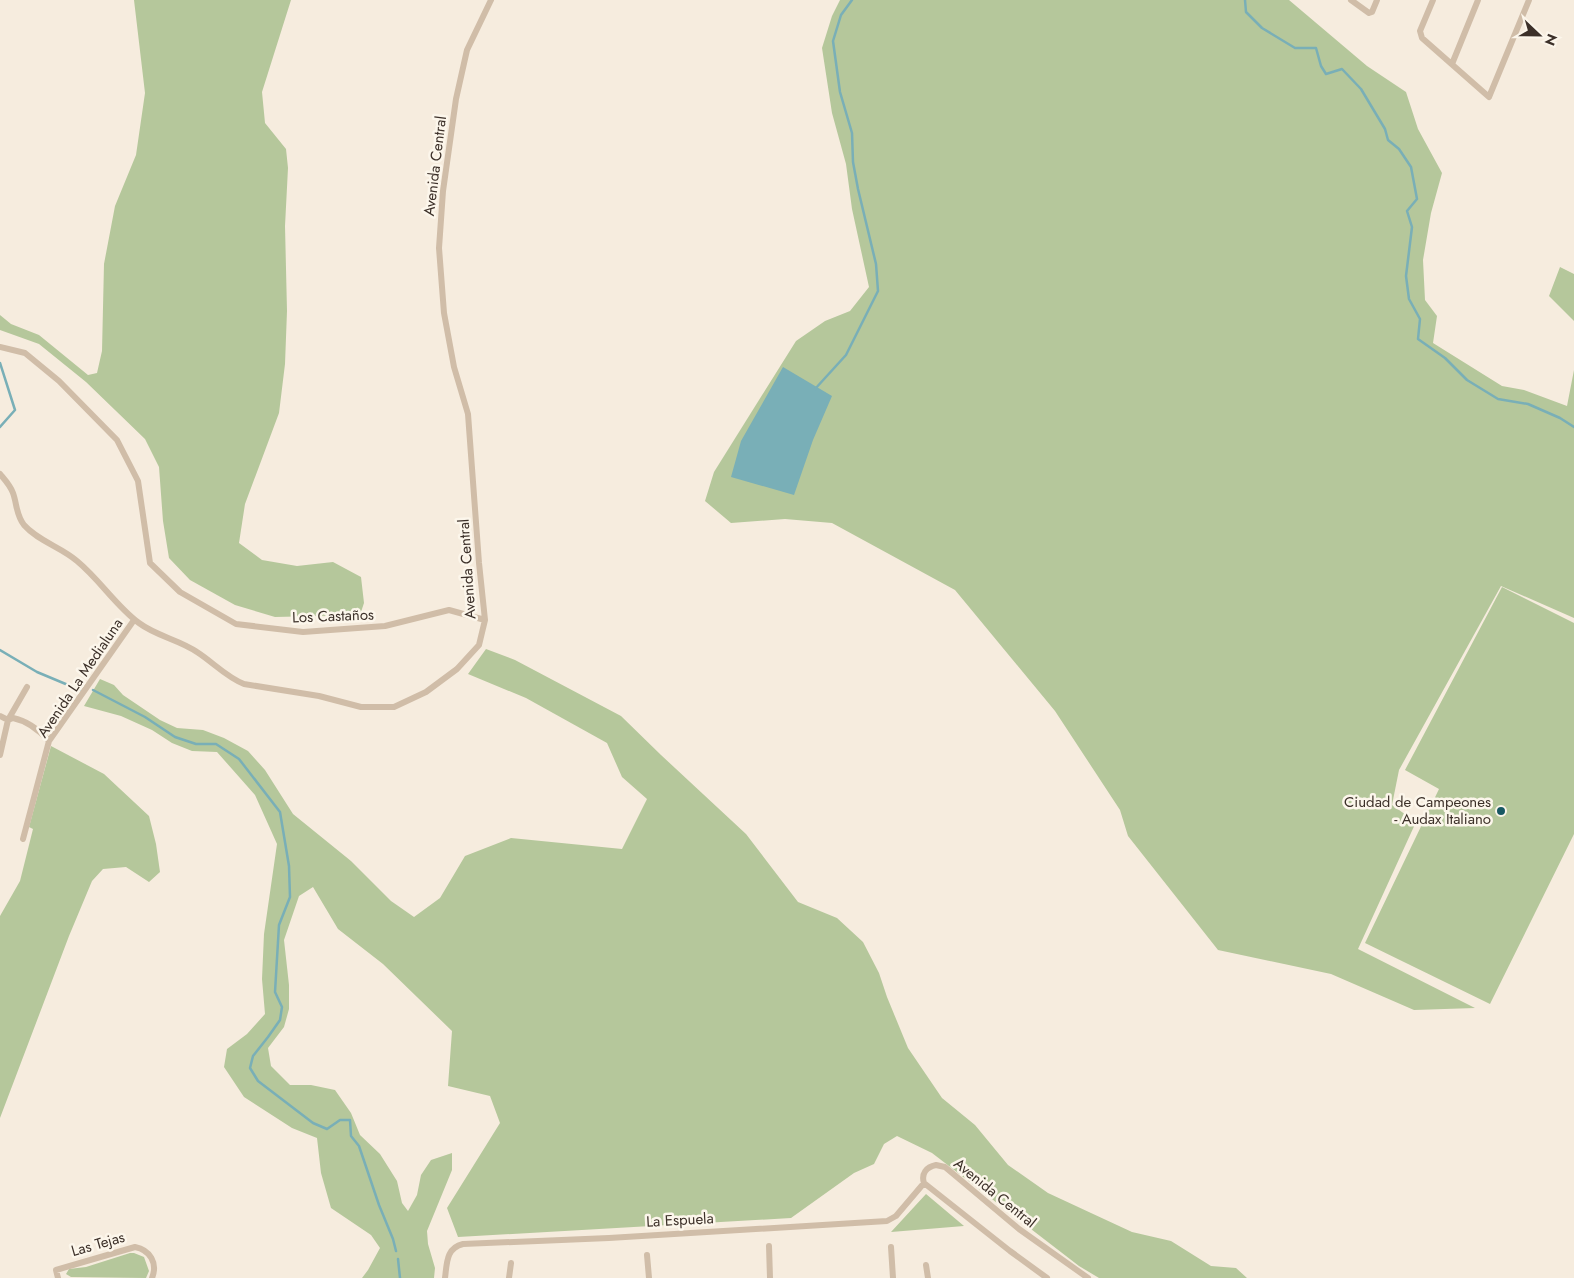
<svg xmlns="http://www.w3.org/2000/svg" width="1574" height="1278" font-family="Jost,sans-serif">
  <style>
    .green { fill: #b5c79b }
    .water { fill: #79afb7 }
    .lines { fill: none; stroke-linecap: round; stroke-linejoin: round }
    .stream { stroke: #79afb7; stroke-width: 2.5 }
    .street { stroke: #d0bda8; stroke-width: 6 }
    .poi-dot { fill: #185863; stroke: #fcf6eb; stroke-width: 2 }
    .labels { text-anchor: middle; dominant-baseline: central; stroke-width: 5; stroke-linejoin: round; paint-order: stroke }
    .street-label { font-size: 15px; fill: #3c3029; stroke: #fcf6eb }
    .poi-label { font-size: 15px; fill: #3c3029; stroke: #fcf6eb; text-anchor: end }
  </style>
  <rect width="100%" height="100%" fill="#f6ecde"/>
  <path class="green" d="M134,0H291L262,92L265,123L286,149L288,168L285,226L287,311L285,364L279,413L245,504L239,543L262,560L297,566L333,562L361,577L364,603L360,615L275,617L235,605L190,580L169,558L163,521L159,467L145,439L86,382L39,344L0,330V315L11,324L39,335L88,375L97,373L102,351L104,264L115,206L136,155L145,93Z
    M840,0H1289L1367,66L1406,92L1418,129L1442,173L1431,213L1423,260L1425,300L1437,316L1433,343L1502,386L1524,390L1567,406L1574,370V618L1501,586L1399,770L1392,805L1416,822L1358,949L1475,1008L1414,1010L1331,974L1218,950L1128,836L1120,810L1055,711L955,590L832,523L785,519L731,523L705,501L714,472L796,341L825,321L850,311L869,287L852,209L846,164L832,113L822,48L832,16Z
    M1560,267L1574,274V321L1549,296Z
    M1502,587L1574,623V834L1490,1004L1365,943L1439,789L1405,770Z
    M486,649L515,660L621,716L661,755L746,834L798,902L837,918L863,942L879,973L887,997L908,1048L942,1098L975,1125L1008,1165L1048,1193L1091,1213L1132,1232L1171,1241L1211,1266L1236,1268L1247,1278H1099L1079,1266L932,1153L897,1136L884,1144L874,1164L854,1173L791,1218L458,1237L447,1208L500,1123L490,1096L448,1086L452,1031L383,964L338,929L313,887L299,896L284,940L289,985V1009L284,1027L268,1048L271,1066L290,1085H311L335,1090L351,1113L360,1135L380,1154L397,1181L402,1203L408,1211L417,1195L421,1175L431,1160L452,1153V1170L427,1231L428,1244L435,1268L434,1278H362L368,1270L380,1248L371,1235L331,1208L321,1173L317,1138L292,1128L244,1097L224,1067L227,1049L247,1034L265,1014L262,979L264,934L277,844L255,795L217,752L192,751L172,743L152,730L121,716L84,706L100,679L114,685L123,695L160,720L177,728L203,730L224,738L248,751L265,770L293,814L351,861L391,901L414,917L440,898L465,856L511,838L622,849L647,799L622,777L607,743L526,698L468,674Z
    M51,746L104,774L149,816L156,844L160,872L149,882L126,867L103,869L92,881L69,936L0,1118V916L20,881L33,829L29,827Z
    M926,1194L964,1226L891,1232Z
    M130,1253H134L144,1257L149,1271L146,1278L71,1277L66,1274L69,1269L86,1267Z"/>
  <path class="water" d="M783,367L832,396L813,440L794,495L731,477L741,441Z"/>
  <g class="lines">
    <path class="stream" d="M1245,0L1246,12L1262,28L1295,48H1316L1321,66L1326,74L1342,69L1361,89L1385,129L1388,140L1399,149L1411,167L1417,199L1407,211L1412,227L1406,276L1409,299L1420,319L1418,339L1445,358L1467,380L1498,399L1528,404L1560,418L1574,427
      M0,363L15,410L0,427
      M815,389L846,355L878,291L876,264L858,189L853,162L852,133L840,92L833,41L841,15L852,0
      M0,650L37,672L80,690
      M93,690L145,717L175,737L196,744H216L239,759L280,812L289,866L290,897L279,925L275,992L282,1007L280,1020L268,1037L253,1056L250,1068L258,1081L313,1123L327,1129L340,1120H350L351,1136L359,1146L379,1205L393,1239L396,1251
      M398,1259L400,1278"/>
    <path class="street" d="M1351,0L1369,13L1372,12L1377,0
      M1433,0L1420,31L1422,38L1489,97L1529,0
      M1452,64L1478,0
      M0,347L25,353L59,381L117,440L138,481L150,563L180,592L236,624L303,632L385,626L449,610L485,620
      M0,474C5,480 10,485 13,493C17,504 16,515 24,525C38,541 61,547 77,561C100,580 116,606 139,623C156,636 180,640 197,652C214,663 226,677 244,684L319,696L361,707H394L426,692L457,669L479,645L485,620L479,563L468,414L454,367L444,313L439,248L443,191L456,99L467,50L491,0
      M0,716L8,720L13,718C28,721 39,730 49,741
      M0,755L8,720L27,687
      M23,839L49,741L134,620
      M769,1246L770,1278
      M891,1247L893,1278
      M647,1255L649,1278
      M926,1265L928,1278
      M58,1278L56,1270L135,1247C150,1250 158,1263 152,1278
      M445,1278C447,1263 446,1248 463,1244L609,1238L887,1221L896,1216L924,1183
      M509,1278L511,1263
      M1047,1278L1010,1251L924,1183C921,1174 926,1167 936,1165L945,1167L1019,1229L1088,1278"/>
  </g>
  <circle class="poi-dot" cx="1501" cy="811" r="5"/>
  <g class="labels">
    <g class="street-label">
      <text transform="translate(435 166) rotate(-83)">Avenida Central</text>
      <text transform="translate(467 569) rotate(-94)">Avenida Central</text>
      <text transform="translate(333 616) rotate(-2)">Los Castaños</text>
      <text transform="translate(80 678) rotate(-56)">Avenida La Medialuna</text>
      <text transform="translate(995 1193) rotate(39)">Avenida Central</text>
      <text transform="translate(680 1220) rotate(-3)">La Espuela</text>
      <text transform="translate(98 1244) rotate(-16)">Las Tejas</text>
    </g>
    <g class="poi-label">
      <text x="1491" y="802">Ciudad de Campeones<tspan x="1491" dy="17">- Audax Italiano</tspan></text>
    </g>
  </g>
  <g transform="translate(1539 35) rotate(112)" stroke="#fcf6eb" stroke-width="4" paint-order="stroke">
  <path d="M0-4L9 19L0 12L-9 19Z" fill="#3c3029"/>
  <text y="-8" font-size="14" font-weight="bold" text-anchor="middle" fill="#3c3029">N</text>
  </g>
</svg>
